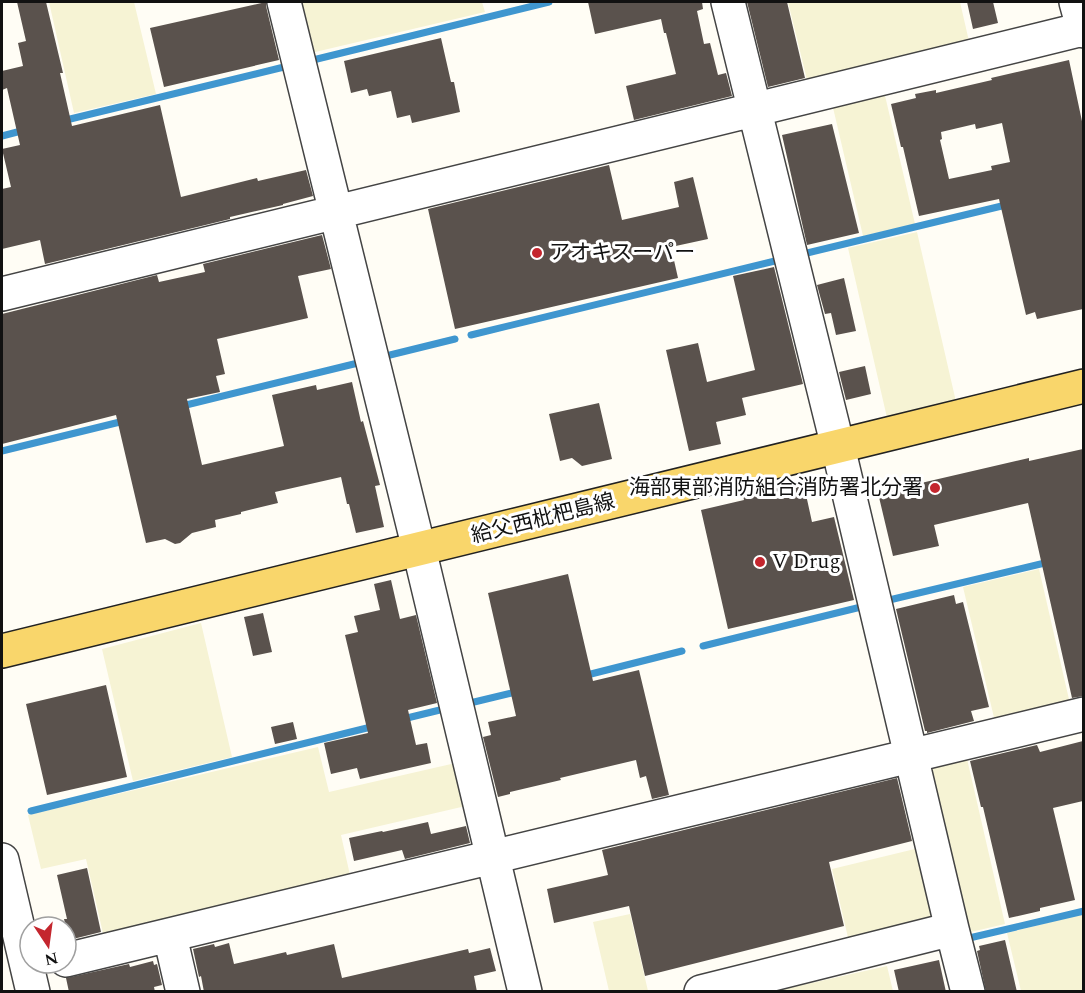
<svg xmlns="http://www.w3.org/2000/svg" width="1085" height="993" font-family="Spectral,'Noto Sans JP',serif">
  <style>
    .farmland { fill: #f6f3d4 }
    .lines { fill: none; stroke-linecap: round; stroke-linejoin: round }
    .stream { stroke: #3f96cf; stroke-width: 7 }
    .building { fill: #5a524d; fill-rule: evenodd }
    .minor-casing { stroke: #444; stroke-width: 36 }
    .major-casing { stroke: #222; stroke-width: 36 }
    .minor { stroke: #fff; stroke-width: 33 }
    .major { stroke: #f9d66b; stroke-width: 33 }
    .poi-dot { fill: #c4262e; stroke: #fff; stroke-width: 2 }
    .labels { text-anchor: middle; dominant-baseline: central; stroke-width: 6; stroke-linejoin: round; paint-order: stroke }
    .poi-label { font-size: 21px; fill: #111; stroke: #fff; text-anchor: start }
    .street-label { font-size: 21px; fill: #111; stroke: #fff }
  </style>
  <rect width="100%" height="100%" fill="#fffdf5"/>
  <path class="farmland" d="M49,2H134L156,94L74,113Z
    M299,2H482L485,12L311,53Z
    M788,2H960L971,50L809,88Z
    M883,87L915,224L863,236L831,99Z
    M917,232L957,406L888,422L848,248Z
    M1039,569L1071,708L996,726L963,587Z
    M201,623L232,757L133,781L102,649Z
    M318,747L329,792L460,762L470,805L341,835L352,884L105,942L86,859L41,869L28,815Z
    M965,750L1005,924L958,935L918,761Z
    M919,848L937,924L850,946L832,869Z
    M630,914L648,991H609L593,922Z
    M1083,914V991H1021L1007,933Z
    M887,966L893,991H776Z"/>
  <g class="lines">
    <path class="stream" d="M313,60L549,2
      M62,121L284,67
      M2,136L25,130
      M799,255L1010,204
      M471,335L783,259
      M390,355L455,339
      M182,406L358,363
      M2,451L124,421
      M885,601L1049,562
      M703,646L865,606
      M583,676L682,651
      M470,703L520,691
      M403,719L444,709
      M31,811L375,726
      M965,939L1084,911"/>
  </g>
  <path class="building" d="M17,2H46L63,73H60L72,126L160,105L181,197L257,178L258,181L306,170L313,196L283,204V205L230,217V219L45,264L40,240L2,249V189L11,187L2,149L20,145L7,88L2,90V71L23,66L18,43L26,41Z
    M266,2V6L279,60L164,87L150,28Z
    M588,2H702L703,9L697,11L704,44L710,43L718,75L726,73L732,96L634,120L626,86L676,74L666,33H664L661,19L595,34Z
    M747,2H787L805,78L768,87Z
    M967,2H993L998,23L973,29Z
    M441,38L451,82H454L460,112L412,123L410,115L397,118L391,91L369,96L367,89L351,93L344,61Z
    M1069,60L1083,126V309L1037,319L1035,312L1026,315L999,199L919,216L903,147H901L891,104L916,98L915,94L936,90V93L992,80L991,78ZM1002,123L1010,162L991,166L992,170L949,179L940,140L942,139L941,132L975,124L976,129Z
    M832,124L859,233L807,245L782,135Z
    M609,165L622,220L679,207L674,182L693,177L708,239L671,247L678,278L455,329L428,209Z
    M322,235L331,269L298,276L308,318L217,339L225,374L216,376L220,392L187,399L202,465L284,446L272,395L316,385L317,390L352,382L361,422L363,421L380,485L375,486L384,527L356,533L349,504H347L341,477L275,492L278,503L241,512V514L215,520L216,527L192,533L180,543L175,544L165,539L146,543L116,415L2,444V314L157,275L159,282L205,272L203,264Z
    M774,267L803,384L742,398L746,415L716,422L721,444L689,451L666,350L698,343L707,382L755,370L733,276Z
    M844,278L856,331L836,335L831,313L825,314L817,285Z
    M865,366L871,394L846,400L839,372Z
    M599,403L612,459L582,466L572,458L560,461L549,414Z
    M1083,449V696L1072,698L1028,503L934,525L939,546L893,556L878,493L1029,458V461Z
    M803,481L812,522L834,517L854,600L728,629L701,510L744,500L743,495Z
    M568,574L593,681L639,670L669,795L652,799L646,776L640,778L636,760L560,778L561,780L510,792V794L498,797L483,737L491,735L488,722L516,716L488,593Z
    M391,580L400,619L416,615L437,703L408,710L416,745L427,743L431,763L360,779L357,768L331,774L324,743L368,733L345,635L358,632L354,616L380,610L374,584Z
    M954,595L956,604L963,602L989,707L971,711L974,721L927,733V731H925L896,609Z
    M263,613L272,652L253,656L244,617Z
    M106,685L127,777L47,795L26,704Z
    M293,722L297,739L275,744L271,727Z
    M1083,741V801L1053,808L1075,900L1040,908V911L1009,918L983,807H981L970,761L1037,745L1040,752Z
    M897,778L912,841L829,862L844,926L645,976L629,906L554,923L547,889L608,875L602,850Z
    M428,822L431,834L466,826L470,843L405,859L402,850L354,861L349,838L382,831L383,832Z
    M87,868L101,932L69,940L64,919H67L57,875Z
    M1005,940L1017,992H986L977,951L980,950L979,946Z
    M229,943L234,964L286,952L287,955L334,944L342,978L468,949L469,953L490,948L496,971L474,976L477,992H204L201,976L199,977L193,949L214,944L215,947Z
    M939,960L946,992H899L894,970Z
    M153,961L154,965L157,964L162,985L154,987L155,992H69L66,978L129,964L130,967Z"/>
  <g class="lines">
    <g class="minor-casing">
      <path id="minor" d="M284,2L419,549L525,992
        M728,2L838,447L952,929L968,992
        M1076,2L1084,31
        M2,294L1083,29
        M2,860L33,992
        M170,936L183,992
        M66,960L1084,714
        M701,992L952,929"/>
    </g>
    <g class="major-casing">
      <path id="major" d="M2,651L1084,386"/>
    </g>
    <use href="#minor" class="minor"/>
    <use href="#major" class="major"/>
  </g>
  <g class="poi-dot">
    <circle cx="537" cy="253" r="6"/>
    <circle cx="935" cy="488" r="6"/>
    <circle cx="760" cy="562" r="6"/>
  </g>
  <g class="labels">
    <g class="poi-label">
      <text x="549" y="253">アオキスーパー</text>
      <text x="923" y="488" text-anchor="end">海部東部消防組合消防署北分署</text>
      <text x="772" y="562">V Drug</text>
    </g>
    <g class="street-label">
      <text transform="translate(543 519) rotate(-14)">給父西枇杷島線</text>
    </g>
  </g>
  <rect width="1085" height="993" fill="none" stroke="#111111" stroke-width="6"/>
  <g transform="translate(48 945) rotate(167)"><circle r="28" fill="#ffffff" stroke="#a0a0a0" stroke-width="1.5"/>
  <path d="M0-4.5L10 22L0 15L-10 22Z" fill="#c4262e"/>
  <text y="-9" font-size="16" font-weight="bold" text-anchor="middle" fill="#111111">N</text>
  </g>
</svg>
